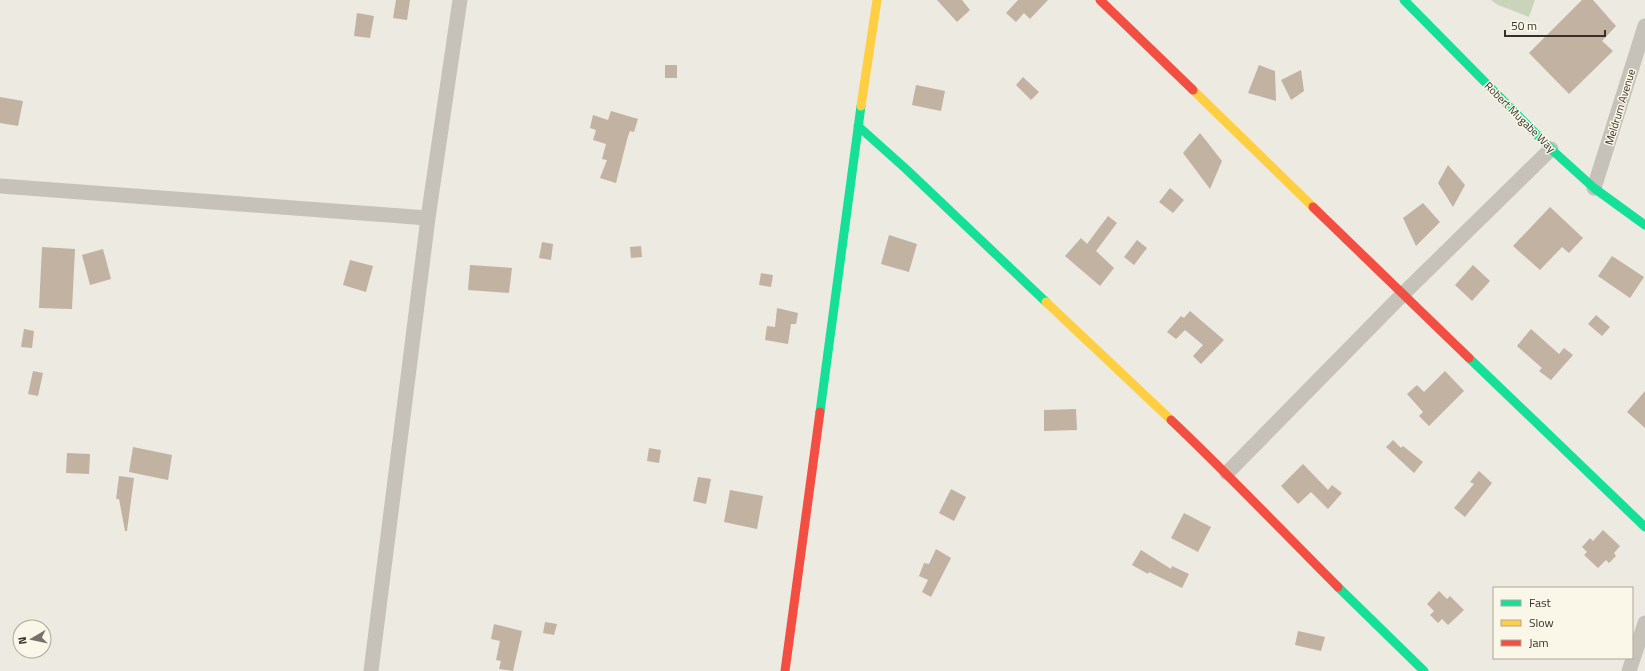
<svg xmlns="http://www.w3.org/2000/svg" width="1645" height="671" font-family="'Titillium Web',sans-serif">
  <style>
    .green { fill: #c9d4ba }
    .building { fill: #c1b2a2 }
    .lines { fill: none; stroke-linecap: round; stroke-linejoin: round }
    .street { stroke: #c6c2ba; stroke-width: 15 }
    .fast { stroke: #16e098; stroke-width: 9 }
    .slow { stroke: #ffcf43; stroke-width: 9 }
    .jam { stroke: #f24e42; stroke-width: 9 }
    .labels { text-anchor: middle; dominant-baseline: central; stroke-width: 3; stroke-linejoin: round; paint-order: stroke }
    .street-label { font-size: 11px; fill: #373028; stroke: #faf6e8 }
  </style>
  <rect width="100%" height="100%" fill="#edeae1"/>
  <path class="green" d="M1491,0H1535L1529,17L1498,5Z"/>
  <path class="building" d="M396,0H410L407,20L393,18Z
    M937,0H962L970,10L957,22Z
    M1018,0H1048L1030,19L1024,13L1016,22L1006,13Z
    M1582,0H1593L1616,26L1602,41L1613,51L1569,94L1529,53Z
    M357,13L374,16L370,38L354,36Z
    M665,65H677V78H665Z
    M1259,65L1275,71L1276,101L1248,93Z
    M1301,70L1304,91L1291,100L1281,80Z
    M1023,77L1039,92L1031,100L1016,85Z
    M916,85L945,91L941,111L912,105Z
    M0,97L23,101L18,126L0,123Z
    M611,111L638,119L634,132L630,131L628,136L616,183L600,178L607,160L602,159L606,144L593,140L596,130L590,128L593,115L608,120Z
    M1200,133L1222,161L1210,189L1183,153Z
    M1448,165L1465,185L1453,207L1438,183Z
    M1170,188L1184,200L1173,213L1159,202Z
    M1423,203L1440,222L1416,246L1403,218Z
    M1550,207L1583,238L1569,253L1562,247L1540,270L1513,246Z
    M1108,216L1117,223L1096,251L1114,268L1100,286L1065,256L1081,238L1087,244Z
    M889,235L917,244L909,272L881,264Z
    M1137,240L1147,248L1134,265L1124,257Z
    M542,242L553,244L551,260L539,258Z
    M641,246L642,257L631,258L630,247Z
    M42,247L75,249L72,309L39,308Z
    M103,249L111,279L90,285L82,255Z
    M1612,256L1644,277L1630,298L1598,276Z
    M350,260L373,266L366,292L343,285Z
    M470,265L512,268L509,293L468,290Z
    M1473,265L1490,281L1472,301L1455,285Z
    M761,273L773,275L771,287L759,285Z
    M777,308L798,313L796,324H791L788,344L765,340L767,326L775,327Z
    M1190,311L1224,340L1201,364L1193,356L1203,345L1185,330L1176,339L1167,332L1181,316L1184,318Z
    M1596,315L1610,327L1602,336L1588,324Z
    M24,329L34,331L32,348L21,347Z
    M1531,329L1559,354L1564,348L1573,355L1551,380L1539,371L1542,368L1517,346Z
    M33,371L43,373L38,396L28,394Z
    M1445,371L1464,391L1429,426L1419,416L1423,412L1407,394L1417,385L1424,392Z
    M1645,391V428L1627,412Z
    M1076,409L1077,430L1044,431V410Z
    M1393,440L1401,448L1403,446L1423,462L1414,473L1386,447Z
    M133,447L172,455L168,480L129,472Z
    M649,448L661,450L659,463L647,461Z
    M67,453L90,454L89,474L66,473Z
    M1303,464L1328,490L1332,485L1342,493L1328,509L1311,492L1298,504L1281,486Z
    M1479,471L1492,483L1465,517L1454,508L1474,484L1470,482Z
    M119,476L134,478L127,531H125L119,499H116Z
    M698,477L711,479L706,504L693,501Z
    M951,489L966,497L954,521L939,513Z
    M730,490L763,496L757,529L724,522Z
    M1184,513L1211,527L1198,552L1171,538Z
    M1603,530L1620,546L1614,553L1616,556L1609,563L1606,560L1598,568L1584,555L1587,552L1582,547L1590,538L1593,541Z
    M936,549L951,558L931,597L922,592L928,580L919,576L924,563L929,564Z
    M1141,550L1171,569L1172,566L1189,574L1182,588L1149,572L1148,574L1132,565Z
    M1439,591L1447,599L1450,596L1464,610L1448,625L1442,619L1438,623L1430,615L1434,611L1427,604Z
    M545,622L557,624L554,635L543,633Z
    M494,624L522,631L513,671L499,669L501,661L496,660L500,641L491,639Z
    M1298,631L1325,637L1321,651L1295,645Z"/>
  <g class="lines">
    <path class="street" d="M0,186L428,218
      M1594,188L1645,26
      M1227,473L1403,294L1551,149
      M371,671L428,218L460,0
      M1629,671L1645,623"/>
    <path class="fast" d="M1404,0L1551,149L1594,188L1645,225
      M858,126L906,169L1046,302
      M1469,358L1645,527
      M820,412L861,106
      M1338,587L1424,671"/>
    <path class="slow" d="M1193,90L1313,207
      M861,106L877,0
      M1046,302L1171,420"/>
    <path class="jam" d="M1100,0L1193,90
      M1313,207L1469,358
      M1171,420C1228,474 1282,531 1338,587
      M785,671L820,412"/>
  </g>
  <g class="labels">
    <g class="street-label">
      <text transform="translate(1620 107) rotate(-73)">Meldrum Avenue</text>
      <text transform="translate(1520 117) rotate(45)">Robert Mugabe Way</text>
    </g>
  </g>
  <rect x="1493" y="587" width="140" height="72" fill="#faf6e8" stroke="#aca79b"/>
  <rect x="1501" y="600" width="20" height="6" fill="#16e098" stroke="#aca79b"/>
  <text x="1529" y="607" font-size="12" fill="#373028">Fast</text>
  <rect x="1501" y="620" width="20" height="6" fill="#ffcf43" stroke="#aca79b"/>
  <text x="1529" y="627" font-size="12" fill="#373028">Slow</text>
  <rect x="1501" y="640" width="20" height="6" fill="#f24e42" stroke="#aca79b"/>
  <text x="1529" y="647" font-size="12" fill="#373028">Jam</text>
  <g transform="translate(32 639) rotate(261)"><circle r="19" fill="#faf6e8" stroke="#aca79b"/>
  <path d="M0-3L7 15L0 10L-7 15Z" fill="#777169"/>
  <text y="-6" font-size="11" font-weight="bold" text-anchor="middle" fill="#373028">N</text>
  </g>
  <path d="M1505 30v6h100v-6" fill="none" stroke="#373028" stroke-width="2"/>
  <text x="1511" y="30" font-size="12" fill="#373028" stroke="#faf6e8" stroke-width="3" paint-order="stroke">50 m</text>
</svg>
